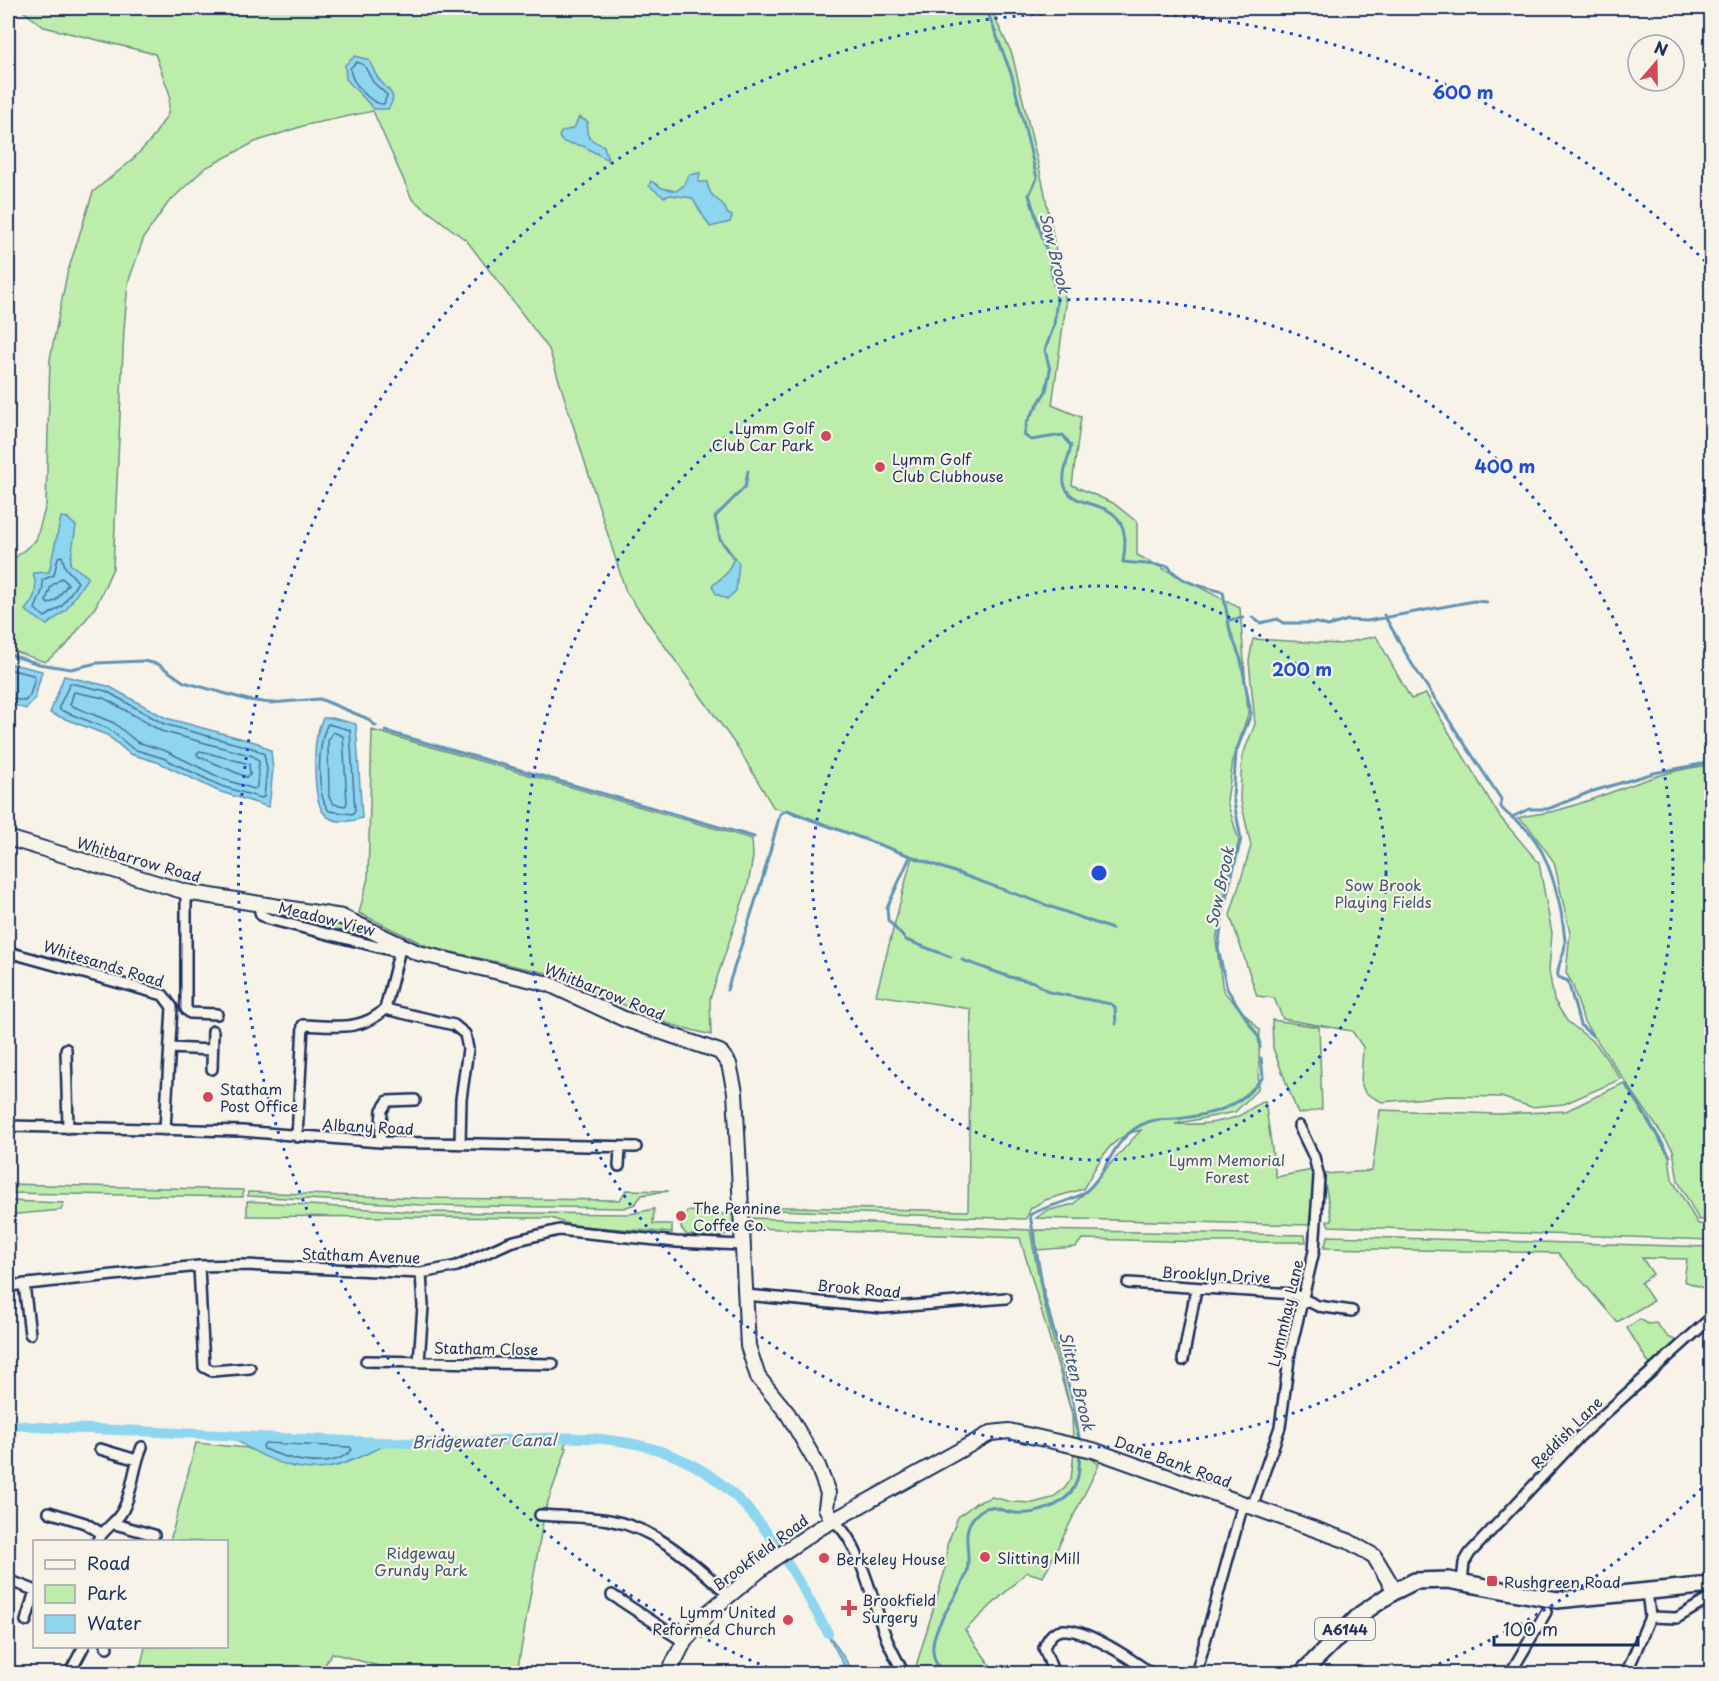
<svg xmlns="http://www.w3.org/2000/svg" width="1719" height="1681" font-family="'Playpen Sans',sans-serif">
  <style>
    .green { fill: #bdedab; stroke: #6c8e84; stroke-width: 1.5 }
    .water { fill: #8ed5ef; stroke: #6093b5; stroke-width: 1.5 }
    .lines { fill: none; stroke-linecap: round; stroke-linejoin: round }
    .shore { stroke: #497198; stroke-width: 1.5 }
    .stream { stroke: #6093b5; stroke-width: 3 }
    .canal { stroke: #8ed5ef; stroke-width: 10 }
    .street-casing { stroke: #1b2f5e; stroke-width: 14 }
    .secondary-casing { stroke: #1b2f5e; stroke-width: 18 }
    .primary-casing { stroke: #1b2f5e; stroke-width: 20 }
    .street { stroke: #f7f3e8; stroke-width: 9 }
    .secondary { stroke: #f7f3e8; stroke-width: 14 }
    .primary { stroke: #f7f3e8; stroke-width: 15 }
    .ring { fill: none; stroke: #1d4ed8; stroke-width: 3; stroke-dasharray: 3 6 }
    .poi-dot { fill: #d1495b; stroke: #f7f3e8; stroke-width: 2 }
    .labels { text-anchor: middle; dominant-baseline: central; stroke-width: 4.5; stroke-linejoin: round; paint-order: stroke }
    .shield { fill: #f7f3e8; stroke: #5d6a87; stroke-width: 1.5 }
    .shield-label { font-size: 14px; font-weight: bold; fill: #1b2f5e }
    .poi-label { font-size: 15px; fill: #1b2f5e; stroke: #f7f3e8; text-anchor: start }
    .street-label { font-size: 15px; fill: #1b2f5e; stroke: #f7f3e8 }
    .park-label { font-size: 15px; fill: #3b556d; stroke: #f7f3e8 }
    .water-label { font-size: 16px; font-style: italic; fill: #385882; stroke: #f7f3e8 }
    .centre { fill: #1d4ed8; stroke: #f7f3e8; stroke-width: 3 }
    .ring-label { font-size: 18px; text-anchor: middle; font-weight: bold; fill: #1d4ed8; stroke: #f7f3e8; stroke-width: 4.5; stroke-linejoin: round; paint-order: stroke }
  </style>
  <rect width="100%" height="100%" fill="#f7f3e8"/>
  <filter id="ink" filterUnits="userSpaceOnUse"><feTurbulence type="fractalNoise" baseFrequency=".0167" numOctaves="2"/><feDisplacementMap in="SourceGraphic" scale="12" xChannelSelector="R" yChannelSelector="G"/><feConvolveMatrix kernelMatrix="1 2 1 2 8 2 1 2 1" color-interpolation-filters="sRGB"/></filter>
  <g filter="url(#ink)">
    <path class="green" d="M19,8H990L1012,54L1044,189L1066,304L1052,405L1081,417L1072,485L1113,503L1137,522V555L1240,608L1248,714L1233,760L1227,801L1239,841L1226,887L1216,941L1223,991L1260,1030L1258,1089L1235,1112L1175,1124C1195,1125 1216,1124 1236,1117C1246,1113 1254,1105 1265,1101L1276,1177L1313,1170L1315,1181L1309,1225L1036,1218L1046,1211L1074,1204L1141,1130C1108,1136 1099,1163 1083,1189L1045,1200L1031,1208L1026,1219L749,1209V1206L968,1211L971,1009L876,995L912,857L773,807L740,751L626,592L549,349L467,241L412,199L373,111L306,125L255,142L205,168L168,203L144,237L128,283L124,329L113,568L96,606L66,646L45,662L8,649V556L16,557L36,540L46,505L50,359L67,274L93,192L131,161L151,140L168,114L170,95L155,54L44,27Z
      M1376,636L1411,699L1426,694L1500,817L1539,863L1552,933L1549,970L1554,1000L1567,1021L1596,1044L1621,1079L1564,1104L1531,1107L1501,1097L1449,1096L1382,1102L1365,1093L1361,1083L1363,1047L1352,1031L1283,1019L1274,998L1257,996L1230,915L1251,846L1240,797L1242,757L1255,724L1249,661L1253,639L1340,644Z
      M372,730L752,839L753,857L748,885L710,999L711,1035L669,1024L551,974L429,947L359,913L368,878Z
      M1711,765L1712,1219L1699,1220L1678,1181L1673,1150L1584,1022L1572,983L1566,973L1570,933L1554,862L1528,826L1518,818C1531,814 1543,814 1555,811C1608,797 1656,770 1711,765Z
      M259,911L331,914L398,952L269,919Z
      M1272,1020L1319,1027L1322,1109L1298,1114L1273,1048Z
      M1624,1083L1669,1156L1672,1179L1698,1224L1711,1225V1240L1329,1226L1327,1221L1332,1220L1323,1174L1372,1171L1380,1110L1498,1114L1566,1111Z
      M8,1184L243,1190V1197L8,1193Z
      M626,1190L669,1191L642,1195L635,1204L624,1208L422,1205L248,1196V1192L418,1198L620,1200Z
      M8,1201L64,1203L61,1210L8,1215Z
      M247,1201L416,1212L630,1214L654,1209L653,1224H672V1233L571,1225L551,1218L247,1216Z
      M687,1211L734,1215L732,1232L719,1237L687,1235L681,1228Z
      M753,1218L1030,1230L1042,1295L1079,1441H1073L1072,1414L1020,1238L752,1228Z
      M1035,1230L1305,1235L1306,1242H1208L1082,1239L1076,1247L1037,1250Z
      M1328,1236L1711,1247V1291L1684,1281L1687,1259L1642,1258L1653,1274L1641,1283L1653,1301L1617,1322L1558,1253L1324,1248Z
      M1640,1319L1648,1324L1656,1323L1668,1337L1677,1341L1650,1365L1627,1328Z
      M568,1438L564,1447L567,1448L545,1510L517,1673H403L332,1653L320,1673L139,1674L145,1647L226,1646V1542L170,1541L196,1443L247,1448L293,1467H332L397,1441Z
      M1074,1453L1092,1459L1099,1465L1043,1577L1027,1572L965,1630L996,1673H914L945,1570L947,1545L958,1517L976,1503L992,1497L1012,1502L1033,1503L1052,1498L1065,1488L1071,1479Z"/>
    <path class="water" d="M355,56L369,60C372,66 374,72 378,78C386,90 400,93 388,109H374L346,79L345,65Z
      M579,117L588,122C584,138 591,140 604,146L608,160L583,146L563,142L559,137L561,132L574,128Z
      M700,173L698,182H707C710,202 723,197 727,213L732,216L730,222L710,227L692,198L671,195L664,197L649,186L651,181L662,188L676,191L684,185L689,175Z
      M61,517L67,518L76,526L70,564L88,577L66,610L47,625L25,610C36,597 38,589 33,573L49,572Z
      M734,558L739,563L736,591L727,599L716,594L712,586L727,573Z
      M8,663L42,671L35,698L26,709L8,703Z
      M64,676L108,686L166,718L258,743L271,751L273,769L269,807L218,791L160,763L130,754L107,735L50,713Z
      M323,718H332L356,724L362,818C320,831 316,805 315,772C315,751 314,737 323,718Z
      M229,1435L305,1440L397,1441C375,1448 354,1462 332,1467C296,1475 257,1456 229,1435Z
      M821,1622L854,1673H848Z"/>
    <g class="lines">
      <path class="shore" d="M357,62L364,65L373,82L387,95L384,104C371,105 350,81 350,68Z
        M62,556L65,567L78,582L62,606L45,617L35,609L43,589L42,580L54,575L58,557Z
        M62,578L68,584L56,600L48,604L46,601L51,586Z
        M8,669L33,675L35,678L30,695L25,701L8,698
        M70,683L106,691L164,724L255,749L264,754L267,769L264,797L261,798L221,786L163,758L133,749L109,729L60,710L59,707Z
        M74,692L104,698L161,731L253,756L259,761L257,787L254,789L223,779L166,751L137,742L114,723L70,705Z
        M328,724L350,730L355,811L353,814L329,811C316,795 317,741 328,724Z
        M333,732L343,736L347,803L345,806L334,804L329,797L328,741Z
        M200,751L249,764L250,775L246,777L198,756L197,753Z
        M266,1443L350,1447L352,1450C329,1472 290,1460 264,1449L263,1445Z"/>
      <path class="stream" d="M986,8L1012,76L1037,178L1029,195L1048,255L1057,299L1054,325L1045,350L1050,370L1046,391L1027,422L1024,435L1031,440L1063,435L1071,446C1069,457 1062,472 1064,483C1071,518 1137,487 1123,562L1168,566C1181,584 1202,586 1223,592L1230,631L1241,660L1251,714L1236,752L1233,797L1241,839L1224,907L1218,948L1227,989L1259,1038L1260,1048
        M734,558L720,539L715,517L745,487L748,471
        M1384,615L1412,664L1501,799V807C1508,817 1521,822 1529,832C1551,858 1562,907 1565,941C1566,955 1556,964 1558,977L1568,981L1580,1025L1593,1036
        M1252,617L1260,623L1278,619L1283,623H1317L1328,626L1348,620L1367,621L1474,601L1487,602
        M1228,620L1243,618
        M8,654L39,664L71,669L97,663L143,661L158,664L184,682L248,700L270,703L320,699L366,718L376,726
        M385,731L754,837
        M1512,817L1529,809H1548L1590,792L1654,773L1712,762
        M909,859L887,908L888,920L906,940L951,957
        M962,960L1010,977L1034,982L1049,992L1111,1004L1115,1007L1116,1024
        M727,990L763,877L780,814L787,810C895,852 1004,889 1112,929
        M1627,1085L1670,1156
        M1080,1443L1073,1402L1044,1295L1030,1215C1048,1204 1068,1204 1085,1192C1110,1173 1110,1136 1148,1122C1156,1119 1167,1120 1176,1119C1214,1114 1239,1109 1263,1077L1261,1058
        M944,1674C913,1643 955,1605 966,1575C974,1552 956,1531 979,1512C990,1503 997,1509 1009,1512C1033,1517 1070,1506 1077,1480C1080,1471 1079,1461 1080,1452"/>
      <path class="canal" d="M8,1424C52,1430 95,1428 140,1431C234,1436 328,1441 422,1443C516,1444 624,1417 708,1474C765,1513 795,1575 828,1633"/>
      <g class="street-casing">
        <path id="street" d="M186,892V1009L190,1013L217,1014
          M258,904L261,915L269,919L398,952
          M8,952L163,995L172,1007L165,1130
          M385,1009L454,1025L465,1034L468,1049L461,1099L460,1144
          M170,1048L212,1050
          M66,1049L68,1128
          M212,1069L213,1031
          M8,1126L242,1131L380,1142L636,1147
          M297,1137L303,1025C333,1026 361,1032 385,1009L401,945
          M380,1142L382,1110L388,1101L415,1100
          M619,1166L620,1148
          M199,1266L204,1367L212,1371L250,1368
          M1128,1283L1293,1294L1318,1306L1352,1311
          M24,1284L30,1334
          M8,1286L199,1266L244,1265L421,1273L457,1266L510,1242L559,1230L676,1242L742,1245
          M746,1295L883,1308L1006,1298
          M1183,1360L1196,1289
          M366,1361L553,1364
          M419,1362L423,1306L421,1273
          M100,1449L137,1460
          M1252,1507L1280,1427L1290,1352L1314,1251L1319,1177L1314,1157L1299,1126
          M49,1512L85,1523L101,1533
          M540,1515C563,1517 587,1516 609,1520C658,1529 692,1562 728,1594
          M833,1521C859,1537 875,1610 887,1640C892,1651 898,1662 904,1674
          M115,1524L154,1535
          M97,1542C103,1528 116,1524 123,1510C133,1491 133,1468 142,1447
          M8,1580L34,1590
          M1462,1582L1464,1563L1470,1553L1580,1436L1712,1317
          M612,1595L684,1642
          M1650,1617L1677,1618L1712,1597
          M26,1621L34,1594
          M106,1646L107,1647
          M69,1674L84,1646
          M1054,1674L1044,1648C1047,1640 1053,1630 1063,1630C1086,1628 1134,1661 1152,1674
          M1196,1674L1243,1504
          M1510,1674L1546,1612
          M1626,1674L1650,1617L1647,1591"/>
      </g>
      <g class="secondary-casing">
        <path id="secondary" d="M8,838L186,892L342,917L418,953L549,984L624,1019L720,1052L729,1064L735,1092L748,1346L758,1377L788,1414L818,1466L828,1493L826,1508L833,1521
          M668,1674L684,1642L709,1612L772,1560L818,1529L991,1433L1009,1431L1093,1450L1348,1541L1374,1556L1395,1591"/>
      </g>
      <g class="primary-casing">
        <path id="primary" d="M1301,1674L1361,1614L1395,1591L1415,1581L1448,1580L1557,1600L1712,1585"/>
      </g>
      <use href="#street" class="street"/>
      <use href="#secondary" class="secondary"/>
      <use href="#primary" class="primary"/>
    </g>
  </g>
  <g class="ring">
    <circle cx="1099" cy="873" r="287"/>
    <circle cx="1099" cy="873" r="574"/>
    <path d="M1708 1482A861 861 0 0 1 1422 1671M776 1671A861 861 0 1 1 1708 264"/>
  </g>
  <g class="poi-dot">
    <circle cx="826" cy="436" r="6"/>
    <circle cx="880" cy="467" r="6"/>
    <circle cx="208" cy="1097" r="6"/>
    <circle cx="681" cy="1216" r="6"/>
    <circle cx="985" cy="1557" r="6"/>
    <circle cx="824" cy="1558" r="6"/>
    <rect x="1486" y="1575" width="12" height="12" rx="3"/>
    <path d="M846 1599h6v6h6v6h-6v6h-6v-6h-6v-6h6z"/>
    <circle cx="788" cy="1620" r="6"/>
  </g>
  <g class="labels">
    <rect class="shield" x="1315" y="1618" width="60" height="22" rx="4.5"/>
    <g class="shield-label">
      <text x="1345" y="1629">A6144</text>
    </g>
    <g class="poi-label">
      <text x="814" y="427" text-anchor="end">Lymm Golf<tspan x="814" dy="17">Club Car Park</tspan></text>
      <text x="892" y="458">Lymm Golf<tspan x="892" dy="17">Club Clubhouse</tspan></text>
      <text x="220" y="1088">Statham<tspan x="220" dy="17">Post Office</tspan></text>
      <text x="693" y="1207">The Pennine<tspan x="693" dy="17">Coffee Co.</tspan></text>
      <text x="997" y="1557">Slitting Mill</text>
      <text x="836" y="1558">Berkeley House</text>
      <text x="1504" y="1581">Rushgreen Road</text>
      <text x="862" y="1599">Brookfield<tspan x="862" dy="17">Surgery</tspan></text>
      <text x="776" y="1611" text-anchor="end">Lymm United<tspan x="776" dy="17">Reformed Church</tspan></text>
    </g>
    <g class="street-label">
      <text transform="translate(139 859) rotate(16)">Whitbarrow Road</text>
      <text transform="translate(327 918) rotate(14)">Meadow View</text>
      <text transform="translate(104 963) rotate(17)">Whitesands Road</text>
      <text transform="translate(605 991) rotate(22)">Whitbarrow Road</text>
      <text transform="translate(368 1126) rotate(3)">Albany Road</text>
      <text transform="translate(361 1255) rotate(2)">Statham Avenue</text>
      <text transform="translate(1216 1274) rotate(3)">Brooklyn Drive</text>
      <text transform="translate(859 1288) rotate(5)">Brook Road</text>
      <text transform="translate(1285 1313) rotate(-77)">Lymmhay Lane</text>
      <text transform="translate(486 1348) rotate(1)">Statham Close</text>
      <text transform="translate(1566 1432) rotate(-45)">Reddish Lane</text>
      <text transform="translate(1173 1461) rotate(20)">Dane Bank Road</text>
      <text transform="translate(760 1552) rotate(-37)">Brookfield Road</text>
    </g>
    <g class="park-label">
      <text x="1383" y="884">Sow Brook<tspan x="1383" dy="17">Playing Fields</tspan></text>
      <text x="1227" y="1159">Lymm Memorial<tspan x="1227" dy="17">Forest</tspan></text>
      <text x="421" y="1552">Ridgeway<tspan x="421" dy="17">Grundy Park</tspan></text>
    </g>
    <g class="water-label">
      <text transform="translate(1056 253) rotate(76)">Sow Brook</text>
      <text transform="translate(1219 887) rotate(-78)">Sow Brook</text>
      <text transform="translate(1078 1381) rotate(76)">Slitten Brook</text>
      <text transform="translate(484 1440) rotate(-1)">Bridgewater Canal</text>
    </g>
  </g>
  <circle cx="1099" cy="873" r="9" class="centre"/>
  <g class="ring-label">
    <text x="1463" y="99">600 m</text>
    <text x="1505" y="473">400 m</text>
    <text x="1302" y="676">200 m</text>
  </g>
  <rect width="1719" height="1681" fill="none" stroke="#f7f3e8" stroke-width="30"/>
  <rect x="15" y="15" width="1689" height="1651" fill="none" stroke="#1b2f5e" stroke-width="2" filter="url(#ink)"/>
  <rect x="33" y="1540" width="195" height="108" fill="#f7f3e8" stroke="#9fa5b1" stroke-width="1.5"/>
  <rect x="45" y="1560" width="30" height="9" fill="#f7f3e8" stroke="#9fa5b1" stroke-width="1.5"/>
  <text x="87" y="1570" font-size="18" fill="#1b2f5e">Road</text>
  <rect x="45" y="1585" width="30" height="18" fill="#bdedab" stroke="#9fa5b1" stroke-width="1.5"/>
  <text x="87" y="1600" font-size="18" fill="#1b2f5e">Park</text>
  <rect x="45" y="1615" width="30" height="18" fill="#8ed5ef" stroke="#9fa5b1" stroke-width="1.5"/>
  <text x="87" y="1630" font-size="18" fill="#1b2f5e">Water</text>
  <g transform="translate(1656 63) rotate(20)"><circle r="28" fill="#f7f3e8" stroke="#9fa5b1" stroke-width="1.5"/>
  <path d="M0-4.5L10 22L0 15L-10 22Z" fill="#d1495b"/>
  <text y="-9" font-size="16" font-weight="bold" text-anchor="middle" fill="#1b2f5e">N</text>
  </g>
  <path d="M1494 1636v9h144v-9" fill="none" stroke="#1b2f5e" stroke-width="3"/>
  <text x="1503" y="1636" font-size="18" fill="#1b2f5e" stroke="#f7f3e8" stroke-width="4.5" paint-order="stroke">100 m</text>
</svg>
